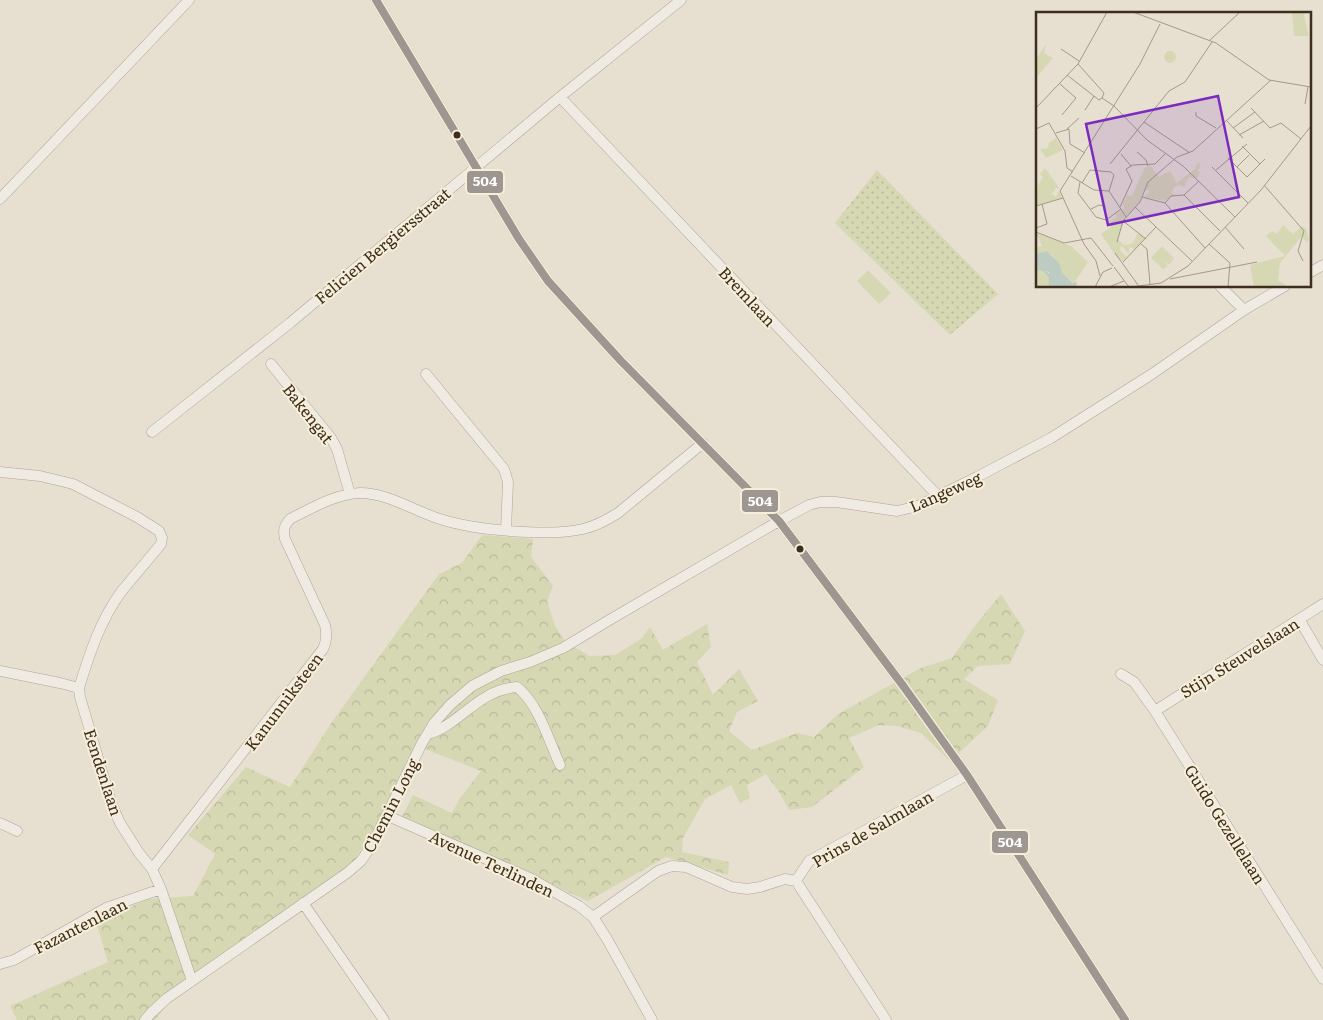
<svg xmlns="http://www.w3.org/2000/svg" width="1323" height="1020" font-family="Literata,serif">
  <style>
    .grass { fill: url(#grass-dots) }
    .forest { fill: url(#forest-crowns) }
    .pitch { fill: #d6d7b3 }
    .lines { fill: none; stroke-linecap: round; stroke-linejoin: round }
    .street-casing { stroke: #ada599; stroke-width: 11 }
    .street { stroke: #efebe3; stroke-width: 10 }
    .bus-1-casing { stroke: #f7eed8; stroke-width: 11 }
    .bus-1 { stroke: #9e9690; stroke-width: 8 }
    .bus-dot { fill: #3d2e20; stroke: #f7eed8; stroke-width: 2 }
    .labels { text-anchor: middle; dominant-baseline: central; stroke-width: 4; stroke-linejoin: round; paint-order: stroke }
    .street-label { font-size: 16px; fill: #3d2e20; stroke: #f7eed8 }
    .inset-river { fill: none; stroke: #bcccc2; stroke-width: 2.5 }
    .inset-road { fill: none; stroke: #a3998a; stroke-width: 1 }
    .view { fill: #7b2cbf; fill-opacity: 0.15; stroke: #7b2cbf; stroke-width: 2.5 }
    .inset-edge { fill: none; stroke: #3d2e20; stroke-width: 2.5 }
    .line-badge { stroke: #f7eed8; stroke-width: 2 }
    .badge-label { font-size: 14px; text-anchor: middle; font-weight: bold; fill: #fff }
  </style>
  <defs>
    <pattern id="grass-dots" width="8" height="8" patternUnits="userSpaceOnUse" patternTransform="scale(1.25)"><rect width="8" height="8" fill="#d6d7b3"/><path d="M2 2h.1M6 6h.1" fill="none" stroke="#b9b99a" stroke-width="1.8" stroke-linecap="round"/></pattern>
    <pattern id="forest-crowns" width="20" height="18" patternUnits="userSpaceOnUse" patternTransform="scale(1.25)"><rect width="20" height="18" fill="#d6d7b3"/><path d="M2 6a3 3 0 1 1 6 0M12 15a3 3 0 1 1 6 0" fill="none" stroke="#b9b99a"/></pattern>
  </defs>
  <rect width="100%" height="100%" fill="#e7e0d1"/>
  <path class="grass" d="M877,170L998,294L950,335L835,223Z"/>
  <path class="forest" d="M482,535L533,539L531,557L553,586L547,601L555,626L565,641L589,656L615,655L641,639L650,627L663,650L707,624L711,647L697,662L713,695L739,669L758,701L737,712L729,731L752,750L797,733L814,737L838,714L921,668L952,658L977,623L1001,594L1025,631L1010,664L978,666L964,679L998,700L988,726L950,761L921,733L897,726L879,725L849,738L864,767L812,807L789,810L781,795L766,774L747,785L750,798L740,803L731,785L705,799L683,838L682,852L729,862L728,875L666,857L588,901L402,817L413,795L452,813L460,798L481,771L425,749L355,860L329,881L186,981L155,1020H17L10,1006L108,962L96,922L148,899L193,896L215,854L188,835L246,767L290,787L334,719L439,574L462,563Z"/>
  <path class="pitch" d="M868,270L891,293L879,304L857,281Z"/>
  <g class="lines">
    <g class="street-casing">
      <path id="street" d="M376,0L519,239L548,281L621,361L779,521L904,687L967,775L1125,1020
        M560,97L937,495
        M0,199L189,0
        M1309,273L1323,265
        M1220,286L1244,310
        M271,364L331,438L337,449L350,494
        M426,374L504,469L508,482L506,530
        M152,432L290,323L560,97L681,0
        M0,472L40,476L73,484L137,517L159,531L162,538L161,544C148,560 134,576 121,592C100,621 89,655 79,688
        M1299,619L1323,660
        M0,671L60,683L79,688L80,697L112,805L120,823L139,853L152,869L161,889L192,981
        M1121,674L1134,682L1155,711L1323,979
        M1155,711L1323,604
        M428,734C460,725 477,690 517,687C538,703 549,741 560,765
        M388,816L532,879L579,906L593,917L607,939L652,1020
        M0,823L17,831
        M152,869L323,649C327,641 327,634 325,625L285,539C283,530 284,526 290,519C312,508 335,494 360,493C388,493 414,511 440,519C473,530 549,537 583,529C596,526 607,520 618,513L703,443
        M796,881L886,1020
        M303,903L384,1020
        M593,917L658,871L672,866L686,867L732,887L747,889L760,887L785,879L796,881L809,861L967,775
        M0,964L14,960L106,908L161,889
        M145,1020L151,1013L166,999L347,873L361,861L372,845L422,743L434,723L450,705L472,686L501,671L530,662L563,648L611,619L779,521L809,505L820,502H836L897,511L918,506L977,477L1051,438L1152,374L1244,310L1285,286"/>
    </g>
    <use href="#street" class="street"/>
    <g class="bus-1-casing">
      <path id="bus-1" d="M376,0L519,239L548,281L621,361L779,521L904,687L967,775L1125,1020"/>
    </g>
    <use href="#bus-1" class="bus-1"/>
  </g>
  <g class="bus-dot">
    <circle cx="457" cy="135" r="4.5"/>
    <circle cx="800" cy="549" r="4.5"/>
  </g>
  <g class="labels">
    <g class="street-label">
      <text transform="translate(382 245) rotate(-40)">Felicien Bergiersstraat</text>
      <text transform="translate(748 296) rotate(47)">Bremlaan</text>
      <text transform="translate(309 413) rotate(52)">Bakengat</text>
      <text transform="translate(945 491) rotate(-24)">Langeweg</text>
      <text transform="translate(1239 657) rotate(-32)">Stijn Steuvelslaan</text>
      <text transform="translate(283 701) rotate(-53)">Kanunniksteen</text>
      <text transform="translate(104 772) rotate(72)">Eendenlaan</text>
      <text transform="translate(390 805) rotate(-63)">Chemin Long</text>
      <text transform="translate(1226 824) rotate(58)">Guido Gezellelaan</text>
      <text transform="translate(872 828) rotate(-30)">Prins de Salmlaan</text>
      <text transform="translate(492 863) rotate(25)">Avenue Terlinden</text>
      <text transform="translate(80 925) rotate(-27)">Fazantenlaan</text>
    </g>
  </g>
  <g transform="translate(1036 12)">
    <rect width="275" height="275" fill="#e7e0d1"/>
    <path d="M126,234L138,246L133,253L126,247L132,254L127,257L115,246Z" fill="#d6d7b3"/>
    <path d="M256,0H267L273,24H258ZM10,32L8,41L17,46L1,65L0,47ZM128 45a6 6 0 1 1 12 0a6 6 0 1 1-12 0ZM20,126L27,138L10,146L4,137L12,136L13,131ZM162,150L165,153L161,159L164,160L161,167L153,165L148,175L143,173L137,176L136,182H141L128,189L108,185L114,179L108,178L104,190L89,206L82,227L88,233L96,232L102,221L109,226L99,237L93,235V242L85,233L84,238L91,245L87,249L80,244L65,222L75,215L72,212L81,205L79,202L88,197L87,191L91,183L96,184L109,155L115,154L123,165L134,159L141,171L159,157ZM9,156L24,177L20,176L16,182L20,185L23,179L26,186L0,194L2,173L7,165L4,162ZM247,213L257,222L266,214L270,217L273,228L270,230L266,224L244,251L242,269L249,272L248,275H218L214,253L249,244L230,224L236,219L241,222ZM0,221L35,234L52,250L38,271L26,261L17,244L11,239L0,242V235L6,234Z" fill="#d6d7b3"/>
    <path d="M0,254L14,262L15,274L0,275Z" fill="#d6d7b3"/>
    <path d="M11,239L23,251L26,261L37,271L41,270L40,275H15L13,260L0,254V242Z" fill="#bcccc2"/>
    <path class="inset-river" d="M0,256L8,258L14,265V275"/>
    <path class="inset-road" d="M97,0L180,31L233,68L275,75M173,29L204,0M25,37L43,49M42,52L68,81L66,86M31,63L63,88L66,86L78,94L111,128L147,154L199,205M24,72L40,86L26,103M269,92L272,75M0,96L42,52L71,0M215,96L234,116L245,111L265,127M49,98L58,84M160,100V104L180,116M190,108L207,126M108,110L154,141M197,116L219,100M0,117L13,111L29,139L31,156L37,160M31,117L43,106M20,121L33,117L34,132L49,141M203,123L228,109M206,134L224,152M101,140L110,148L112,154M85,142L95,154M192,146L211,165L229,147M74,152L133,79L149,70L176,30M176,155L212,191M201,155L213,143M180,158L211,132M35,164L58,178L73,179L90,205M44,170L42,181L60,205L70,208L85,197M46,171L54,158L75,160L78,163L73,179M228,173L268,219L262,239L267,249M148,183L184,219M106,185L129,191L169,236M129,191L135,184L148,183L163,169M0,194L27,186M84,195L96,169L90,157L97,153L119,152L130,141M99,195L156,249M55,197L63,193L69,194M87,209L110,227M189,215L208,237M0,216L11,212L6,192M0,220L28,231L55,226L77,254M81,230L87,209L104,190L112,170L141,145L157,139L235,68M105,232L111,237L114,272M173,232L194,251L192,275M79,241L102,273M87,250L120,215M78,255L93,275M64,264L60,249L48,232L24,179L104,52L124,12M134,267L221,250M59,275L67,260L76,256M73,275L88,269M95,275L125,271L152,254L225,178L275,114"/>
    <path class="view" d="M182,84L203,185L72,213L50,112Z"/>
    <rect width="275" height="275" class="inset-edge"/>
  </g>
  <g class="line-badge">
    <rect x="466" y="170" width="38" height="24" rx="5" fill="#9e9690"/>
    <rect x="741" y="489" width="38" height="24" rx="5" fill="#9e9690"/>
    <rect x="991" y="830" width="38" height="24" rx="5" fill="#9e9690"/>
  </g>
  <g class="badge-label">
    <text x="485" y="186">504</text>
    <text x="760" y="506">504</text>
    <text x="1010" y="847">504</text>
  </g>
</svg>
